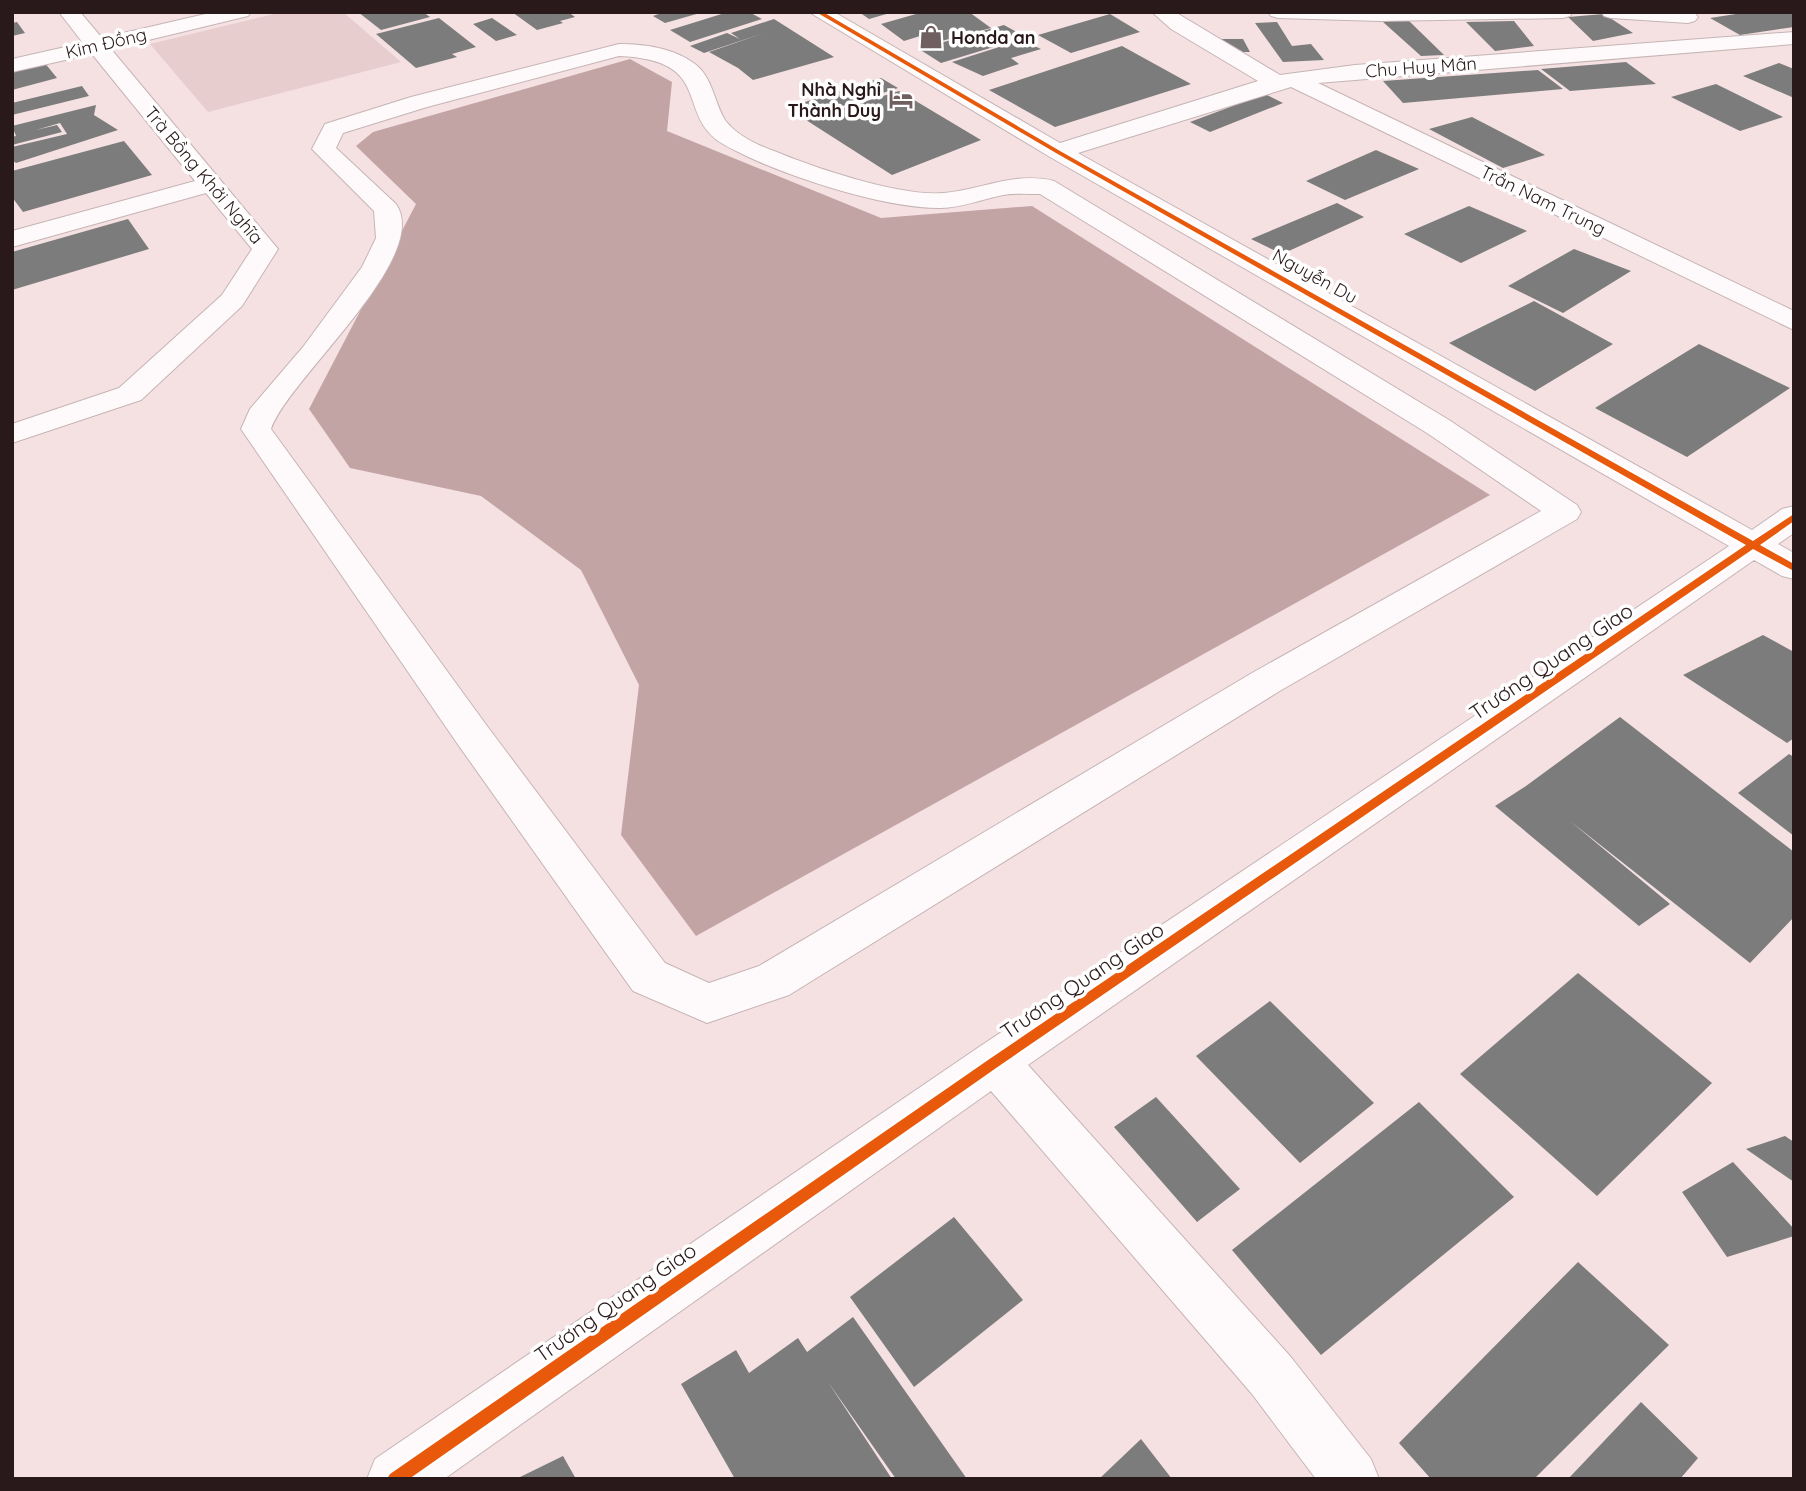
<svg xmlns="http://www.w3.org/2000/svg" width="1806" height="1491" font-family="Quicksand,sans-serif">
  <style>
    .green { fill: #e7cdce }
    .water { fill: #c3a4a5 }
    .building { fill: #7c7c7d }
    .lines { fill: none; stroke-linecap: round; stroke-linejoin: round }
    .minor-casing { stroke: #c6b4b5; stroke-width: 2 }
    .minor { fill: #fefafb; fill-rule: evenodd }
    .cycleway-casing { stroke: #fff; stroke-width: 5 }
    .cycleway { fill: #e8590c; fill-rule: evenodd }
    .labels { text-anchor: middle; dominant-baseline: central; stroke-width: 7; stroke-linejoin: round; paint-order: stroke }
    .far-poi-label { font-size: 18px; font-weight: bold; fill: #29191a; stroke: #fff; text-anchor: start }
    .far-street-label { font-size: 18px; fill: #29191a; stroke: #fff }
    .street-label { font-size: 21px; fill: #29191a; stroke: #fff }
  </style>
  <rect width="100%" height="100%" fill="#f5e1e2"/>
  <path class="green" d="M282,12H343L401,62L208,112L150,44Z"/>
  <path class="water" d="M630,59L672,82L667,131L881,218L1032,206L1490,495L696,936L621,835L639,685L581,570L481,496L350,468L309,409L416,204L356,146L373,132Z"/>
  <path class="building" d="M358,12H423L430,17L381,30Z
    M512,12H568L575,17L560,21L563,23L537,30Z
    M664,12H699L700,13L665,23L653,16Z
    M728,12H749L762,19L690,42L670,30Z
    M859,12H890V13L869,19Z
    M923,12H969L991,28L930,44L920,36L904,41L881,24Z
    M1749,12H1794V27L1740,35L1710,18Z
    M1110,14L1140,32L1071,53L1038,35Z
    M1604,14L1633,33L1593,41L1568,17Z
    M439,18L476,47L452,54L457,57L416,68L376,34Z
    M492,18L517,35L496,41L473,24Z
    M774,19L834,57L753,80L738,68L709,52L776,29L704,53L690,46L727,33L740,39L731,33Z
    M1407,19L1444,55L1421,56L1383,22Z
    M1514,21L1534,46L1495,51L1466,22Z
    M17,22L25,33L12,36V23Z
    M1277,22L1292,46L1311,44L1324,60L1283,62L1255,23Z
    M1004,25L1026,37L941,63L919,49Z
    M1221,39H1243L1250,52H1227Z
    M1021,40L1041,49L1011,58L1019,64L983,76L952,62Z
    M1122,46L1191,84L1055,127L989,90Z
    M44,62L57,78L12,90V70Z
    M1626,62L1656,84L1570,91L1541,69Z
    M1779,63L1794,69V98L1743,76Z
    M1538,70L1563,89L1403,103L1383,81Z
    M881,78L898,88L802,119L786,108Z
    M1716,84L1783,117L1740,131L1671,97Z
    M82,86L89,96L12,115V103Z
    M899,91L981,140L892,175L806,120Z
    M1265,94L1283,103L1210,132L1190,122Z
    M96,105L94,115L118,130L16,163L12,160V147L67,134L60,123L36,130L57,125L62,132L12,145V137L16,136L12,126Z
    M1472,117L1545,155L1503,168L1429,129Z
    M124,141L152,175L23,212L12,197V171Z
    M1376,150L1419,169L1345,200L1306,181Z
    M1337,203L1364,217L1282,254L1251,239Z
    M1469,206L1527,231L1461,263L1404,234Z
    M128,219L149,249L12,290V252Z
    M1574,249L1631,271L1563,313L1508,286Z
    M1534,301L1613,344L1535,391L1449,343Z
    M1699,344L1790,388L1687,457L1595,408Z
    M1763,635L1794,652V738L1787,743L1683,675Z
    M1620,717L1794,852V917L1750,963L1570,821L1670,904L1639,926L1495,806L1526,786Z
    M1789,754L1794,757V836L1738,793Z
    M1578,973L1712,1083L1597,1196L1460,1074Z
    M1270,1001L1374,1103L1300,1163L1196,1056Z
    M1156,1097L1240,1189L1197,1222L1114,1127Z
    M1419,1102L1514,1197L1321,1355L1232,1250Z
    M1785,1136L1794,1142V1182L1746,1149Z
    M1733,1162L1794,1229V1236L1727,1257L1682,1192Z
    M954,1217L1023,1300L914,1387L850,1297Z
    M1578,1262L1669,1345L1534,1479H1431L1399,1443Z
    M853,1317L967,1479H896L828,1382L892,1479H735L681,1384L736,1350L749,1373L798,1338L807,1352Z
    M1641,1402L1698,1458L1680,1479H1568Z
    M1141,1439L1172,1479H1099Z
    M563,1456L576,1479H516Z"/>
  <g class="lines">
    <g class="minor-casing">
      <path id="minor" d="M59,12H80L102,38L214,12H251L248,16L111,49L278,249L242,306L141,400L12,443V424L119,388L222,295L252,249L206,193L12,247V231L195,181L92,54L12,72V59L83,43Z
        M809,12H834L1060,143L1258,81L1171,29L1152,12H1175L1280,75L1355,65L1794,32V44L1318,83L1794,311V330L1291,87L1078,153L1752,530L1782,509L1794,506V533L1778,544L1794,553V579L1782,576L1754,560L1028,1065L1290,1356L1371,1459L1379,1479H1316L1252,1394L991,1091L444,1479H367L375,1459L979,1047L1729,546L1050,157Z
        M1268,12H1573L1570,16L1563,18L1381,21L1278,18L1271,16Z
        M1601,12H1694L1698,17L1695,21L1688,23L1611,18L1604,16Z
        M619,44C644,44 674,48 695,64C713,78 714,102 725,120C736,135 757,145 774,151C815,168 901,197 944,193C981,190 1016,171 1054,181L1449,420L1577,505L1581,512L1577,519L1278,692L789,995L707,1023L633,991L459,746L241,429L250,409L303,347L362,267L376,238L374,211L312,149L325,124L411,97ZM619,56C716,60 674,115 723,144C773,173 884,209 941,208C961,208 983,199 1003,195C1015,193 1028,194 1040,194L1427,433L1541,511L1252,673L759,966L709,983L665,963L487,726L271,429C288,379 433,257 396,204L336,148L343,133L427,107Z"/>
    </g>
    <use href="#minor" class="minor"/>
    <g class="cycleway-casing">
      <path id="cycleway" d="M816,12H823L1060,151L1753,541L1794,514V521L1760,545L1794,564V571L1753,549L999,1066L409,1479H387L390,1474L991,1058L1746,545L1056,153Z"/>
    </g>
    <use href="#cycleway" class="cycleway"/>
  </g>
  <defs>
    <g id="shop-bare" transform="scale(1.89)"><path d="M-5-2.5h2.3a2.7 3.5 0 0 1 5.4 0H5L5.5 6h-11ZM-1.5-2.5h3a1.5 2.3 0 0 0-3 0Z" fill="#705f60" stroke="#fff" stroke-width="2.5" paint-order="stroke"/></g>
    <g id="hotel-bare" transform="scale(1.89)"><path d="M-6-4.5h1.5V1H6V5H4.5V3h-9V5H-6ZM-4 0a1.8 1.8 0 1 1 3.6 0ZM.5 0V-2.5h3Q6-2.5 6 0Z" fill="#705f60" stroke="#fff" stroke-width="2.5" paint-order="stroke"/></g>
  </defs>
  <g fill-rule="evenodd">
    <use href="#shop-bare" x="931" y="37"/>
    <use href="#hotel-bare" x="901" y="99"/>
  </g>
  <g class="labels">
    <g class="far-poi-label">
      <text x="951" y="37">Honda an</text>
      <text x="881" y="89" text-anchor="end">Nhà Nghỉ<tspan x="881" dy="21">Thành Duy</tspan></text>
    </g>
    <g class="far-street-label">
      <text transform="translate(106 43) rotate(-13)">Kim Đồng</text>
      <text transform="translate(1421 67) rotate(-4)">Chu Huy Mân</text>
      <text transform="translate(204 175) rotate(50)">Trà Bồng Khởi Nghĩa</text>
      <text transform="translate(1543 200) rotate(26)">Trần Nam Trung</text>
      <text transform="translate(1315 276) rotate(29)">Nguyễn Du</text>
    </g>
    <g class="street-label">
      <text transform="translate(1551 661) rotate(-34)">Trương Quang Giao</text>
      <text transform="translate(1082 980) rotate(-34)">Trương Quang Giao</text>
      <text transform="translate(615 1302) rotate(-35)">Trương Quang Giao</text>
    </g>
  </g>
  <rect width="1806" height="1491" fill="none" stroke="#29191a" stroke-width="28"/>
</svg>
